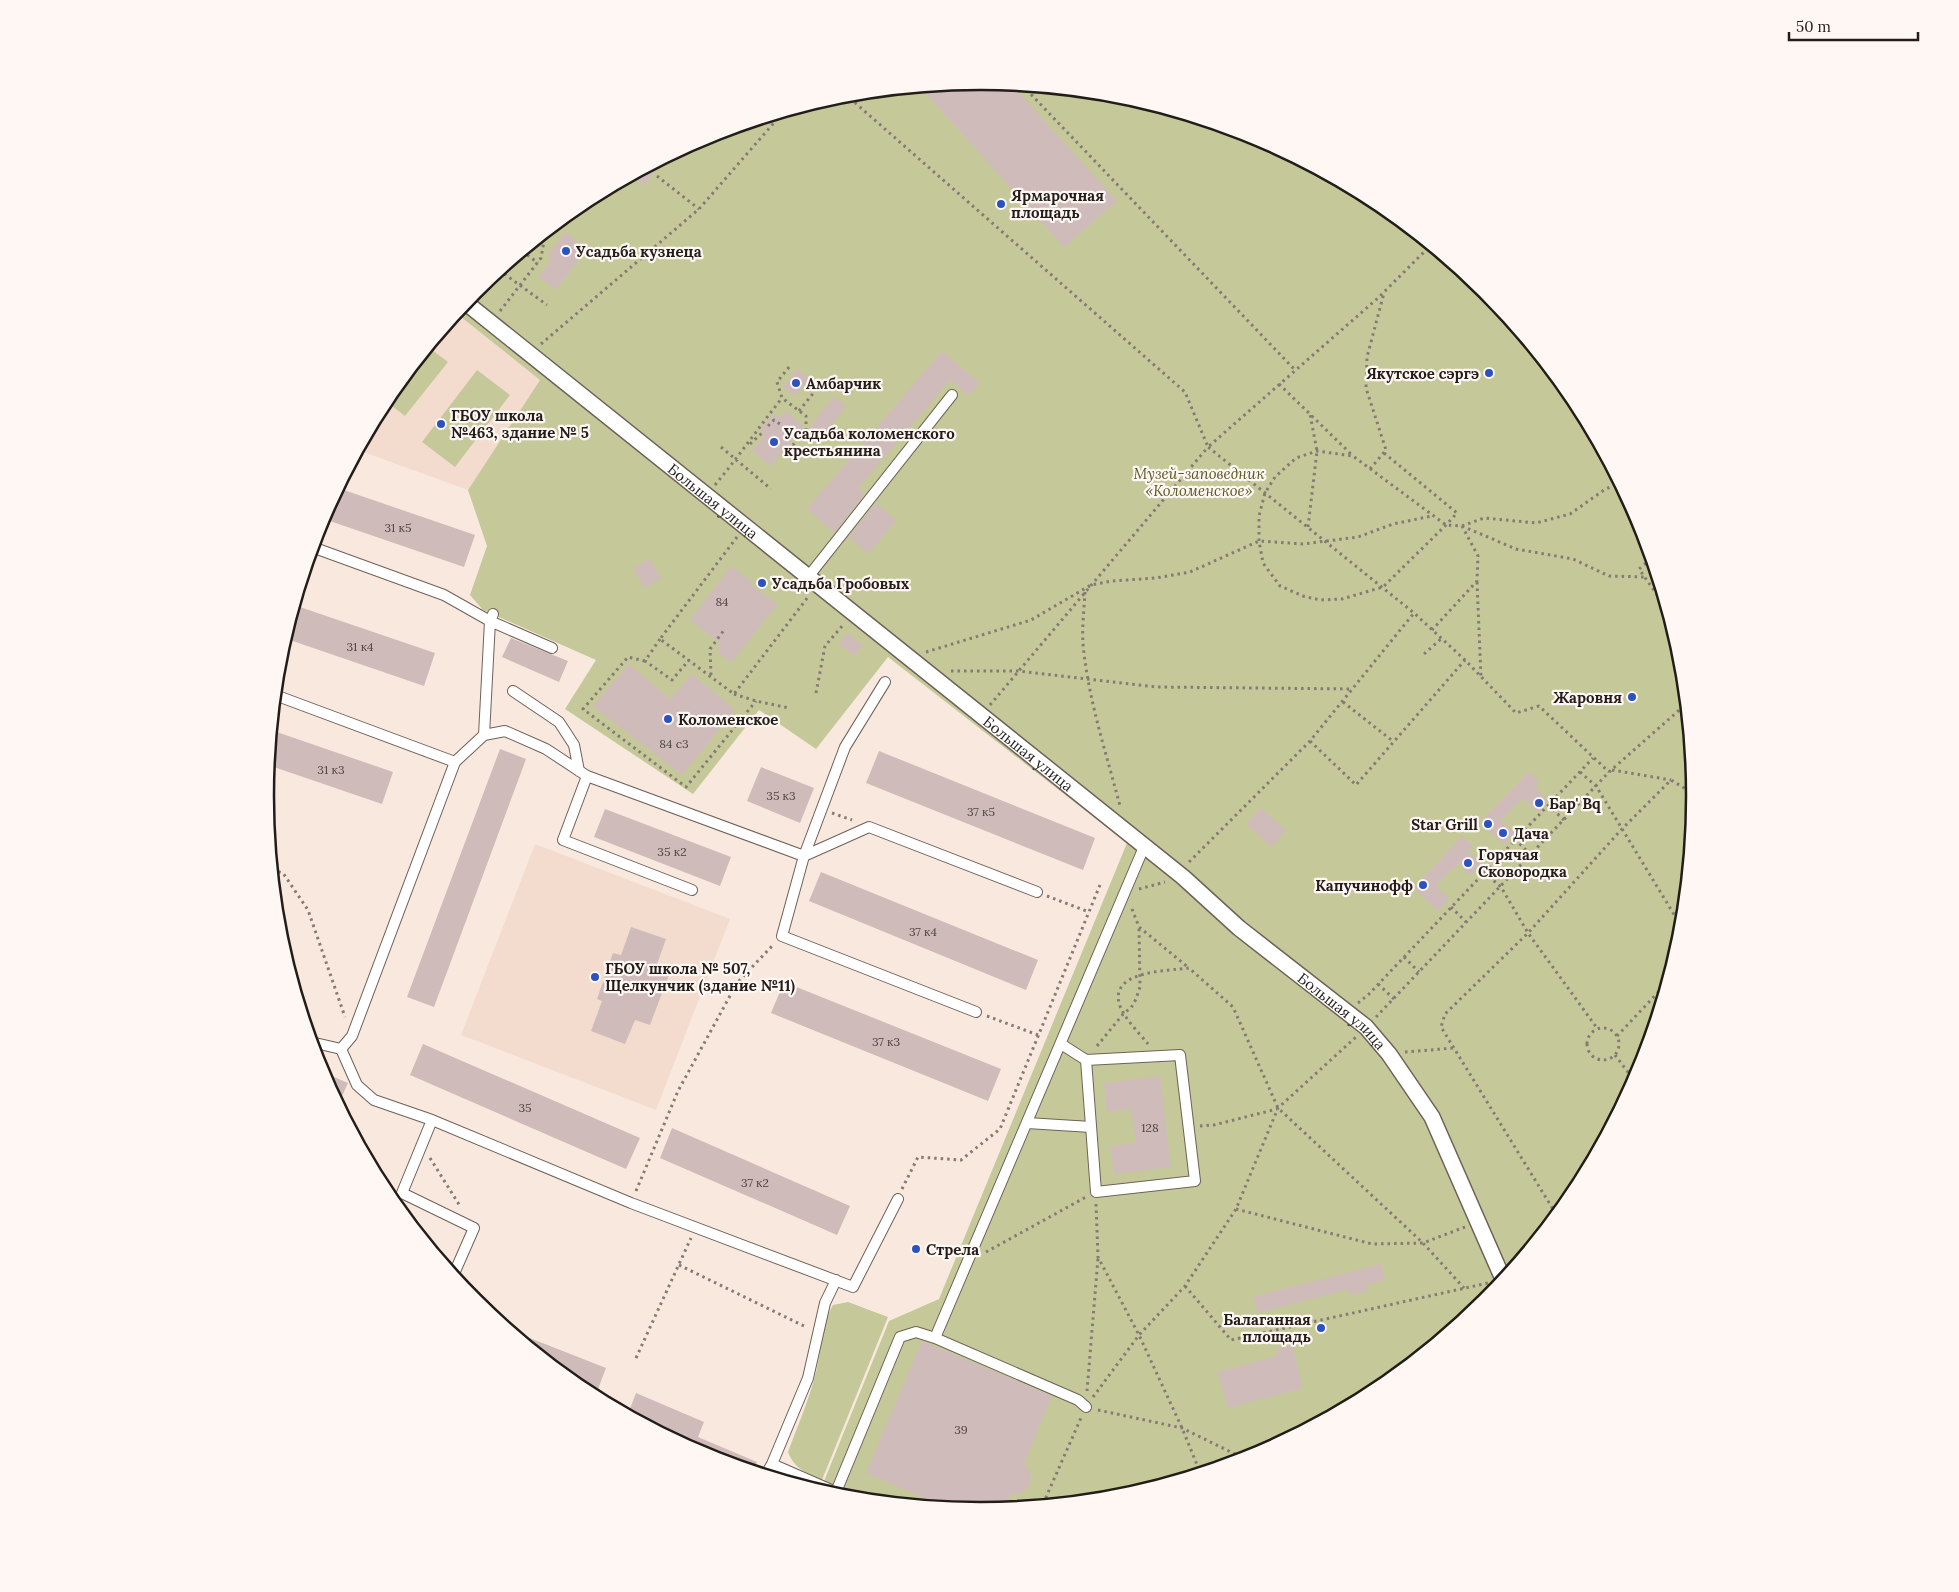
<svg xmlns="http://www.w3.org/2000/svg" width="1959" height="1592" font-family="Lora,serif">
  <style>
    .built { fill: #f3dcce }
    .green { fill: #c5c99a }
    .building { fill: #cfbcba }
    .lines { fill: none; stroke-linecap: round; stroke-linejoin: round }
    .service-casing { stroke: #6f6158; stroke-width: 12 }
    .pedestrian-casing { stroke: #6f6158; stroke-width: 18 }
    .path { stroke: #857a74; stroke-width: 3; stroke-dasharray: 2.5 4; stroke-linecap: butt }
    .service { stroke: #fff; stroke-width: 10 }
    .pedestrian { stroke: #fff; stroke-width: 15 }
    .poi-dot { fill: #2a52c1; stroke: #fef7f3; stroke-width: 2 }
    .labels { text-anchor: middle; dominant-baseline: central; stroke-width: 4.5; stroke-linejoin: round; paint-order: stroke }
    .number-label { font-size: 12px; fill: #4e4542 }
    .poi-label { font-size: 15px; font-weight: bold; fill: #231d1a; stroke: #fef7f3; text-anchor: start }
    .park-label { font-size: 15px; font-style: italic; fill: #575a23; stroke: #fef7f3 }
    .street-label { font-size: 15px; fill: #231d1a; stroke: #fef7f3 }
    .rim { fill: none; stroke: #231d1a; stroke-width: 2.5 }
  </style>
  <rect width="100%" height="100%" fill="#f8e8de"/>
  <path class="built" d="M456,313L540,380L468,490L358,450L385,399Z
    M535,844L730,919L656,1110L461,1035Z"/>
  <path class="green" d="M979,81L1119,95L1253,136L1377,202L1485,291L1574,399L1640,523L1681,657L1694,796L1680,936L1640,1070L1574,1193L1485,1302L1376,1390L1253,1456L1119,1497L979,1511L840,1497L820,1491L889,1321L939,1299L1127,843L888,657L816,749L759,710L693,794L565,709L596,660L483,610L470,595L487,546L468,490L540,380L456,313L474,290L583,202L706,136L840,95Z
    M428,347L448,362L405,416L384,400Z
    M477,370L510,395L455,467L422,442Z
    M848,1302L888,1317L822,1480C807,1473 794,1469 788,1452C798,1425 809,1400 816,1372C822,1349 821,1325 833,1305Z"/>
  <path class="building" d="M980,81L1011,84L1117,201L1064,247L920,87Z
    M666,157L644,186L631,176L640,171Z
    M565,232L587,249L556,290L538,277L552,259L547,256Z
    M942,351L980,383L969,396L950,380L858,488L865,494L834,533L807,509Z
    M797,369L809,378L795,396L783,387Z
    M834,396L846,406L822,438L809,428Z
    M786,411L804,427L770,466L752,450L765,435L760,430L774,413L780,418Z
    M338,488L475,535L464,567L321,518Z
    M876,503L896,521L868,554L849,537Z
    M650,559L661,579L644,588L633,568Z
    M731,566L753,582L751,585L778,604L731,663L716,651L721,644L690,620Z
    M294,605L435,653L424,686L284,638Z
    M847,633L863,645L854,656L839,644Z
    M511,638L568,661L559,682L502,657Z
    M629,664L670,699L692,674L735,710L682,775L593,706Z
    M271,730L393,772L382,804L268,765Z
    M500,749L526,759L434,1007L407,997Z
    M879,751L1095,838L1083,870L866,783Z
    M761,767L814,788L800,823L747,801Z
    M1529,772L1539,782L1535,787L1548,800L1537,812L1523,798L1501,820L1515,833L1504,845L1480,822Z
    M1261,808L1286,831L1272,847L1246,824Z
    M605,809L731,857L720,886L594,837Z
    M1462,836L1473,846L1468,851L1481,864L1470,875L1458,863L1436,886L1449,899L1438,911L1414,888Z
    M821,872L1038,960L1026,990L809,901Z
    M631,927L666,939L656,967L670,972L650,1025L635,1020L625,1044L591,1031L602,1001L597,999L613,953L621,955Z
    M784,982L1001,1069L988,1101L771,1013Z
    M423,1044L640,1138L626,1169L410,1075Z
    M320,1071L348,1083L338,1105Z
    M1160,1076L1171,1167L1114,1174L1110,1146L1136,1143L1131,1109L1107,1112L1104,1083Z
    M672,1128L850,1206L837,1235L660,1158Z
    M1381,1264L1385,1280L1366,1285L1368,1291L1350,1295L1349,1289L1258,1313L1253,1297Z
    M517,1333L606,1368L595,1397L577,1386L516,1336Z
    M922,1341L1052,1396L1024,1463L1029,1469L1031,1476L1030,1484L1025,1490L1018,1494L1010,1495L1005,1508L979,1511L946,1507L866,1473Z
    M1292,1345L1303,1388L1228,1408L1218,1372L1277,1356L1276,1350Z
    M636,1393L704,1422L698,1437L757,1462L754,1471L706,1456L628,1414Z"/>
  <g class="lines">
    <g class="service-casing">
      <path id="service" d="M312,547L444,595L490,621L552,648
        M808,577L952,395
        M885,682L845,747L804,856L782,936L976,1012
        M513,691L559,722L574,745L579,771
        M275,695L455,762L352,1036L341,1049L311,1042
        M484,735L490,621L493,614
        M455,762L484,735L505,731L546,749L587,776L804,856L869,827L1037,892
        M587,776L563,840L692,890
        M1061,1044L1086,1060L1096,1192L1195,1181L1180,1055L1086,1060
        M341,1049L357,1085L374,1100L432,1120L631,1203L853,1287L898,1199
        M432,1120L402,1193L474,1228L453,1276
        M1027,1123L1091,1127
        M935,1338L1078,1400L1086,1407
        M772,1464L836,1492
        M766,1474L772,1464L808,1378L825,1303L836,1280
        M848,1498L836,1492L900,1337L916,1332L935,1338L1144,847"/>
    </g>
    <g class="pedestrian-casing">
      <g id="pedestrian">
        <path id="s1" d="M465,302L1183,877L1239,928L1366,1027L1389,1054L1432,1117L1503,1279"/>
      </g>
    </g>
    <path class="path" d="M1022,85L1295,370
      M845,94L1185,392L1208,447L1378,298L1430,246
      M776,115L779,117L784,112
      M657,176L699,209
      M522,251L538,263
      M499,270L547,305
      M500,311L541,258L544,241L542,235
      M541,344L699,209L779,117
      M789,367L777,382L782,398L806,416V429L793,445L790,443
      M1279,384L1352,455
      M799,411L815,391
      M768,426L774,420L780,424
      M750,444L763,432
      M721,447L771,489
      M1384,453L1457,513L1446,525L1383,587L1342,599L1320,600L1303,596L1280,586L1263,563L1259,541V516L1265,493L1275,477L1296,458L1317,451L1353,456L1446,525L1462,526L1478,556L1477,581L1432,630
      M1370,469L1386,450L1366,388L1367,357L1384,293
      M715,485C739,456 759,427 782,398
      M1462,526L1516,549L1573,559L1609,576L1645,577
      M1462,526L1484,518L1536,523L1570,514L1604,490L1618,483
      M1308,527L1317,451L1310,414
      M737,537L660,639L734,694L808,597
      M1651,559L1639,569L1665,606
      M1477,582L1481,677
      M1085,592C1084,612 1081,633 1084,653C1090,705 1107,756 1120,806
      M660,639L645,661L672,680L689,660
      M926,652L1031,620L1091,585L1112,581L1156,578L1190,572L1259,541L1303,544L1358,537L1393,524L1432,516
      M1424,654L1441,639
      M645,661L628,657L583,709L686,787L756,701
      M951,671H1018L1157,687L1353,689
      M711,675L710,649L724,630
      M816,693L825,646L843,625
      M734,694L756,701L789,708
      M1343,702L1394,742
      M990,705L1208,447L1414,613L1465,660L1516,713L1539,706L1609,772
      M1310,741L1356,785L1465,660
      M1612,770L1671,780
      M1580,772L1596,786L1681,926
      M1548,805L1564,820
      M832,813L852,820
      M1515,839L1531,855
      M1189,862L1310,741L1414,613
      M272,870L283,873L308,910L345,1017
      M1484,872L1501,887L1528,933L1597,1028
      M1139,889L1165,882
      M1047,896L1089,912
      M1451,907L1466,922
      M1132,909L1139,927L1189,968
      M1404,957L1419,972
      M1378,984L1394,999
      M1358,1003L1369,994L1593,758
      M987,1016L1038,1035
      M1376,1017L1609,772L1685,705
      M1587 1044a16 16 0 1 1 32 0a16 16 0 1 1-32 0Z
      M1617,1036L1665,985
      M1148,1044C1140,1034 1122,1016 1119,1003C1111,970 1169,971 1189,968L1233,1007L1278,1108L1423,1243L1464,1288
      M1097,1046L1124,1013L1131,1008L1136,999L1140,987L1139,927
      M1405,1052L1454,1048
      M1615,1055L1634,1080
      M1200,1126L1214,1125L1277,1109
      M430,1158L460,1206
      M902,1189L918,1157L961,1160L1000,1129L1100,885
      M636,1191L678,1091L737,983L773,945
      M1096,1204L1098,1257L1139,1335L1182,1428L1200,1472
      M1236,1209L1372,1244L1423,1243L1465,1227
      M1556,1214L1441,1027L1445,1014L1528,933L1621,830L1671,780L1694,794
      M986,1252L1086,1197
      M679,1265L806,1327
      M1185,1286L1231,1340L1488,1283
      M636,1358L691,1238
      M1087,1391L1098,1258
      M1093,1397L1139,1335L1185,1286L1236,1209L1278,1108L1356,1037
      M1098,1410L1182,1428L1245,1459
      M1043,1504L1081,1418"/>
    <use href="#service" class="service"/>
    <use href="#pedestrian" class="pedestrian"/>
  </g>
  <g class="poi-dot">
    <circle cx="1001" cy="204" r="5"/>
    <circle cx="566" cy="251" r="5"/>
    <circle cx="1489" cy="373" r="5"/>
    <circle cx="796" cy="383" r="5"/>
    <circle cx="441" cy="424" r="5"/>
    <circle cx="774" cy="442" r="5"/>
    <circle cx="762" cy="583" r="5"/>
    <circle cx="1632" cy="697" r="5"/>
    <circle cx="668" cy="719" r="5"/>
    <circle cx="1539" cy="803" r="5"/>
    <circle cx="1488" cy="824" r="5"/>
    <circle cx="1503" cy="833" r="5"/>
    <circle cx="1468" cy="863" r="5"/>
    <circle cx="1423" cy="885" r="5"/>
    <circle cx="595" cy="977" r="5"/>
    <circle cx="916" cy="1249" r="5"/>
    <circle cx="1321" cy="1328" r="5"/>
  </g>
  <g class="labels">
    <g class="number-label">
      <text x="398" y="527">31 к5</text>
      <text x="722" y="601">84</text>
      <text x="360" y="646">31 к4</text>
      <text x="674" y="743">84 с3</text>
      <text x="331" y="769">31 к3</text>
      <text x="781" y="795">35 к3</text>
      <text x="981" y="811">37 к5</text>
      <text x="672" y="851">35 к2</text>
      <text x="923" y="931">37 к4</text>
      <text x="886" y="1041">37 к3</text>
      <text x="525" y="1107">35</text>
      <text x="1150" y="1127">128</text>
      <text x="755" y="1182">37 к2</text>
      <text x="961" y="1429">39</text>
    </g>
    <g class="poi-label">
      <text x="1011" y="195">Ярмарочная<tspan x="1011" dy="17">площадь</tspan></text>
      <text x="576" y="251">Усадьба кузнеца</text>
      <text x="1479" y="373" text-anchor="end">Якутское сэргэ</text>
      <text x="806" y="383">Амбарчик</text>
      <text x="451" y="415">ГБОУ школа<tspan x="451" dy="17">№463, здание № 5</tspan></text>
      <text x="784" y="433">Усадьба коломенского<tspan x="784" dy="17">крестьянина</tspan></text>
      <text x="772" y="583">Усадьба Гробовых</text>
      <text x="1622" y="697" text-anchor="end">Жаровня</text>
      <text x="678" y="719">Коломенское</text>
      <text x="1549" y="803">Бар' Bq</text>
      <text x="1478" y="824" text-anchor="end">Star Grill</text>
      <text x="1513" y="833">Дача</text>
      <text x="1478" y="854">Горячая<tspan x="1478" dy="17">Сковородка</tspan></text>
      <text x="1413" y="885" text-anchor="end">Капучинофф</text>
      <text x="605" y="968">ГБОУ школа № 507,<tspan x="605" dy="17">Щелкунчик (здание №11)</tspan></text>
      <text x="926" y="1249">Стрела</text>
      <text x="1311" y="1319" text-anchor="end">Балаганная<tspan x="1311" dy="17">площадь</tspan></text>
    </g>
    <g class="park-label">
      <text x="1199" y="473">Музей-заповедник<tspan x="1199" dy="17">«Коломенское»</tspan></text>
    </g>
    <g class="street-label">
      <text stroke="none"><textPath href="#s1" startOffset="318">Большая улица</textPath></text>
      <text stroke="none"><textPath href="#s1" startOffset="722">Большая улица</textPath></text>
      <text stroke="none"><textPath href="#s1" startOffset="1128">Большая улица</textPath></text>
    </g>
  </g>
  <path d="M0 0H1959V1592H0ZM274 796a706 706 0 1 1 1412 0a706 706 0 1 1-1412 0Z" fill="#fef7f3" fill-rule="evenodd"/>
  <path class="rim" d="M274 796a706 706 0 1 1 1412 0a706 706 0 1 1-1412 0Z"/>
  <path d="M1789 32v8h129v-8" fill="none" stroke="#231d1a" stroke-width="2.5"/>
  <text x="1796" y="32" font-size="15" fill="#231d1a" stroke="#fef7f3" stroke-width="4" paint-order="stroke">50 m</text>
</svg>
